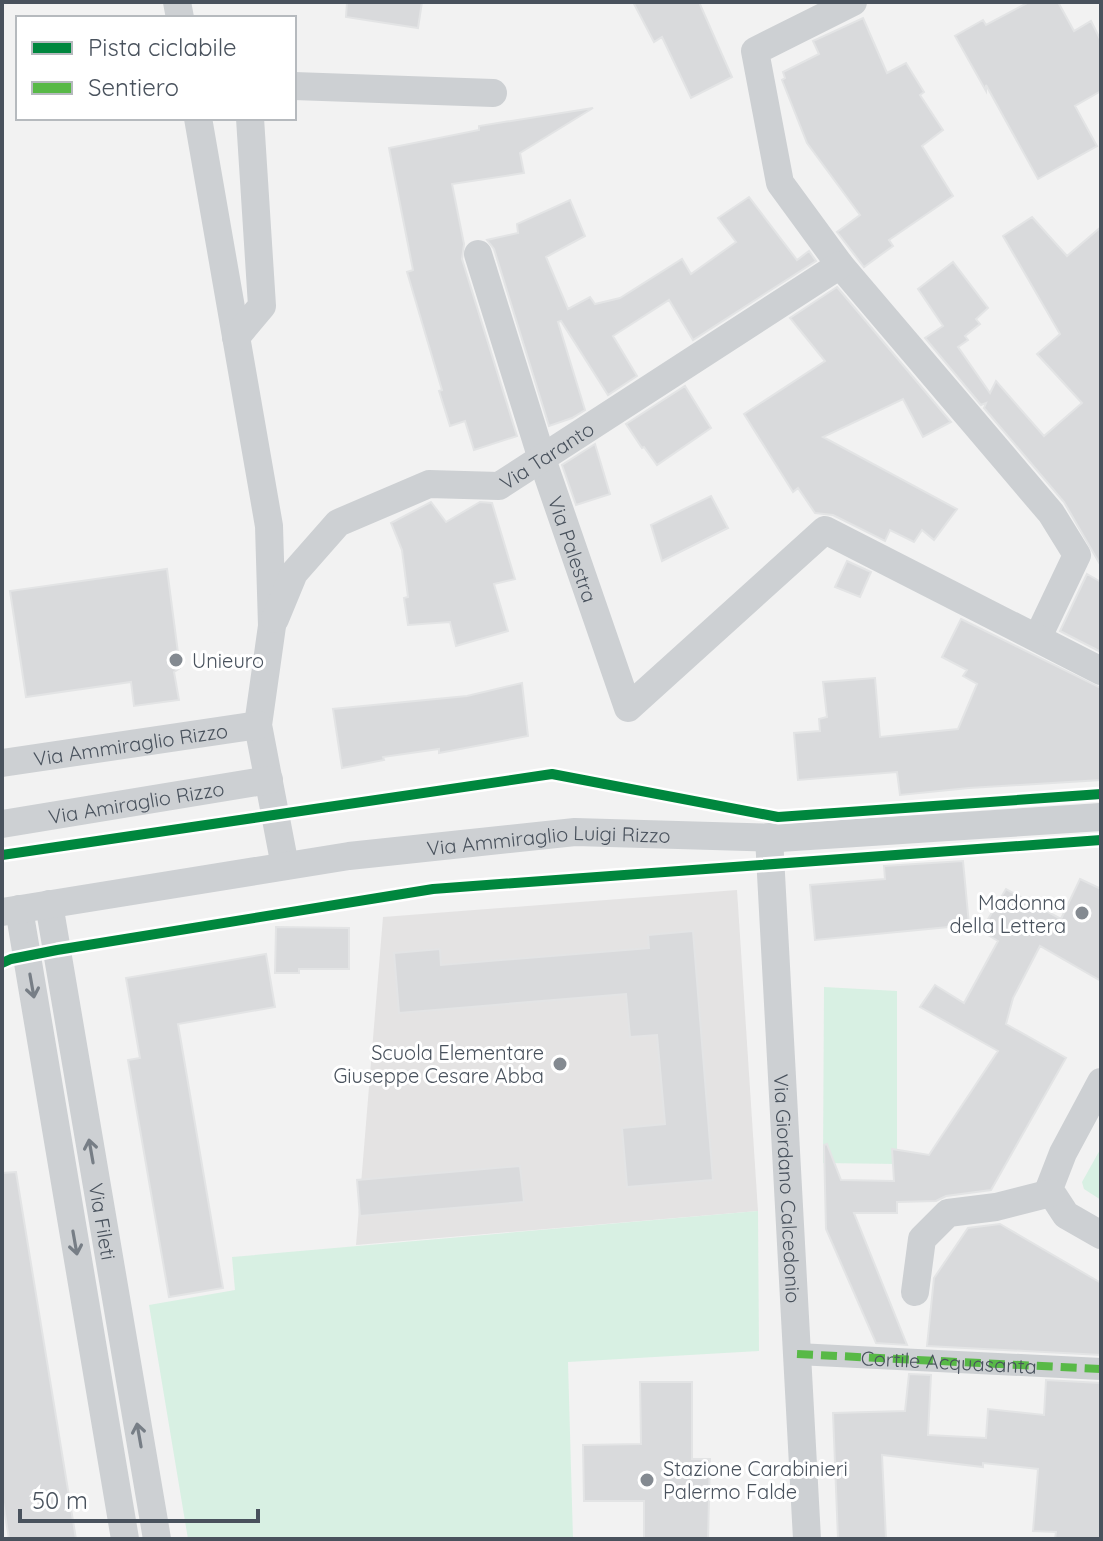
<svg xmlns="http://www.w3.org/2000/svg" width="1103" height="1541" font-family="Quicksand,sans-serif">
  <style>
    .education { fill: #e4e3e3 }
    .green { fill: #d8f0e3 }
    .building { fill: #d9dadc; stroke: #e3e4e5; stroke-width: 2 }
    .lines { fill: none; stroke-linecap: round; stroke-linejoin: round }
    .pedestrian { stroke: #cdd0d3; stroke-width: 22 }
    .minor { stroke: #cdd0d3; stroke-width: 28 }
    .quiet { stroke: #58b947; stroke-width: 8; stroke-dasharray: 16 8; stroke-linecap: butt }
    .cycleway-casing { stroke: #fff; stroke-width: 15 }
    .cycleway { stroke: #00873e; stroke-width: 10 }
    .oneway { stroke: #777e86 }
    .poi-dot { fill: #848a91; stroke: #fff; stroke-width: 3 }
    .labels { text-anchor: middle; dominant-baseline: central; stroke-width: 6; stroke-linejoin: round; paint-order: stroke }
    .street-label { font-size: 20px; fill: #49525d; stroke: #fff }
    .poi-label { font-size: 20px; fill: #49525d; stroke: #fff; text-anchor: start }
  </style>
  <rect width="100%" height="100%" fill="#f2f2f2"/>
  <path class="education" d="M737,890L758,1211L356,1245L383,917Z"/>
  <path class="green" d="M824,987L897,991V1164L823,1163Z
    M1101,1148V1200L1084,1189L1082,1182Z
    M758,1211L759,1351L568,1362L573,1539H188L149,1305L235,1290L232,1257Z"/>
  <path class="building" d="M347,2H422L418,28L346,17Z
    M633,2H699L732,77L691,98L662,37L654,42Z
    M1029,2H1058L1074,31L1091,21L1101,41V91L1075,106L1097,146L1038,179L986,85V91L955,36L983,20L986,25Z
    M863,18L887,73L906,63L924,92L920,95L943,130L922,146L953,196L889,240L893,246L864,267L837,232L860,215L807,143L782,80L785,78L783,72L819,54L813,41Z
    M593,108L520,153L524,173L452,184L464,244L462,259L517,436L474,450L465,421L450,426L439,391L442,390L407,272L413,270L389,148L479,130V126Z
    M749,197L797,260L809,251L816,261L693,340L669,300L613,336L637,376L608,395L561,321L558,322L585,410L572,418L549,426L494,249L487,240L518,233L517,224L570,200L585,236L546,257L568,309L590,297L595,304L620,298L682,259L691,274L736,242L718,218Z
    M1032,217L1067,256L1101,227V566L1064,502L984,408L986,403L981,405L925,338L943,326L918,289L953,262L988,308L976,319L980,324L965,336L968,340L958,347L990,393L996,381L1044,436L1082,403L1037,354L1060,334L1003,236Z
    M837,287L951,422L923,437L903,399L823,437L957,509L934,540L922,530L914,542L890,530L885,541L833,515L815,513L798,488L793,492L744,414L825,361L790,318Z
    M685,386L711,428L657,465L644,447L642,448L626,424Z
    M595,444L610,494L576,505L562,465Z
    M711,496L728,528L662,561L651,525Z
    M431,502L446,522L480,502L492,503L515,579L494,584L508,631L456,646L450,622L408,625L404,598L408,597L402,550L391,523Z
    M847,561L871,572L860,597L835,587Z
    M167,569L180,668L174,672L179,700L134,706L131,682L26,697L10,591Z
    M1087,574L1101,582V652L1060,631Z
    M961,619L1101,688V780L969,788L900,795L897,772L798,780L794,733L820,731L819,719L827,717L823,682L875,678L880,737L958,729L977,684L963,676L967,670L942,657Z
    M522,683L528,736L439,753V749L383,757L384,760L342,768L333,709L467,696Z
    M963,861L969,925L815,940L810,885L885,879L884,866Z
    M1080,879L1101,889V981L1040,946L1013,998L1006,1024L1066,1058L991,1190L946,1196L936,1201L897,1202V1213H854L907,1345L876,1343L826,1229L824,1145L827,1144L841,1180L894,1181L892,1149L929,1155L998,1051L920,1007L935,985L964,1003L998,941L981,931L1006,889L1061,919Z
    M276,927L349,928V969H299V973H275Z
    M693,931L713,1180L627,1187L622,1128L665,1124L657,1035L630,1037L626,994L399,1013L394,953L440,949L441,965L649,948L648,935Z
    M266,954L275,1007L178,1024L223,1288L169,1297L128,1060L140,1058L126,978Z
    M520,1166L524,1202L360,1216L357,1180Z
    M16,1172L76,1539H9L2,1496V1173Z
    M1000,1224L1101,1283V1355L927,1346L934,1278L968,1228Z
    M909,1374L931,1375L928,1435L986,1438L988,1409L1044,1415L1046,1380L1101,1383V1539H1055L1056,1532L1033,1531L1038,1469L983,1463V1467L882,1455L886,1539H838L833,1413L905,1411Z
    M640,1382H692V1459H710L708,1539H644V1501H584L583,1445L641,1444Z"/>
  <g class="lines">
    <path class="pedestrian" id="s1" d="M797,1354L1101,1369"/>
    <g class="minor">
      <path d="M177,2L180,18"/>
      <path d="M853,2L755,51L780,183L840,265L1051,513L1077,555L1038,637"/>
      <path d="M294,86L493,93"/>
      <path d="M198,118L269,526L272,626L258,725L285,866"/>
      <path id="s2" d="M478,254L542,459L628,708L825,530L1101,671"/>
      <path d="M236,337L262,306L250,118"/>
      <path id="s3" d="M275,619L294,573L338,523L429,484L499,486L840,265"/>
      <path id="s4" d="M2,763L258,725"/>
      <path id="s5" d="M2,824L269,780"/>
      <path id="s6" d="M769,837L807,1539"/>
      <path id="s7" d="M49,904L157,1539"/>
      <path d="M19,909L125,1539"/>
      <path id="s8" d="M2,912L349,856L575,832L779,838L1101,817"/>
      <path d="M1101,1082L1063,1153L1049,1189L1066,1215L1101,1235"/>
      <path d="M915,1292L922,1239L948,1213L996,1207L1051,1193"/>
    </g>
    <path class="quiet" d="M797,1354L1101,1369"/>
    <g class="cycleway-casing">
      <path id="cycleway" d="M2,855L552,774L778,817L1101,794
        M2,963L11,959L57,950L433,889L1101,840"/>
    </g>
    <use href="#cycleway" class="cycleway"/>
  </g>
  <defs><path id="oneway-shaft" d="M-6 0H5M1.5-3L5.5 0L1.5 3" fill="none" stroke-width="1.6" stroke-linecap="round" stroke-linejoin="round" transform="scale(2)"/></defs>
  <g class="oneway">
    <use href="#oneway-shaft" transform="translate(32 986) rotate(80)"/>
    <use href="#oneway-shaft" transform="translate(91 1151) rotate(-100)"/>
    <use href="#oneway-shaft" transform="translate(75 1243) rotate(80)"/>
    <use href="#oneway-shaft" transform="translate(139 1435) rotate(-100)"/>
  </g>
  <g class="poi-dot">
    <circle cx="176" cy="660" r="8"/>
    <circle cx="1082" cy="913" r="8"/>
    <circle cx="560" cy="1064" r="8"/>
    <circle cx="647" cy="1480" r="8"/>
  </g>
  <g class="labels">
    <g class="street-label">
      <text stroke="none"><textPath href="#s3" startOffset="342">Via Taranto</textPath></text>
      <text stroke="none"><textPath href="#s2" startOffset="310">Via Palestra</textPath></text>
      <text stroke="none"><textPath href="#s4" startOffset="130">Via Ammiraglio Rizzo</textPath></text>
      <text stroke="none"><textPath href="#s5" startOffset="136">Via Amiraglio Rizzo</textPath></text>
      <text stroke="none"><textPath href="#s8" startOffset="552">Via Ammiraglio Luigi Rizzo</textPath></text>
      <text stroke="none"><textPath href="#s6" startOffset="352">Via Giordano Calcedonio</textPath></text>
      <text stroke="none"><textPath href="#s7" startOffset="322">Via Fileti</textPath></text>
      <text stroke="none"><textPath href="#s1" startOffset="152">Cortile Acquasanta</textPath></text>
    </g>
    <g class="poi-label">
      <text x="192" y="660">Unieuro</text>
      <text x="1066" y="902" text-anchor="end">Madonna<tspan x="1066" dy="23">della Lettera</tspan></text>
      <text x="544" y="1052" text-anchor="end">Scuola Elementare<tspan x="544" dy="23">Giuseppe Cesare Abba</tspan></text>
      <text x="663" y="1468">Stazione Carabinieri<tspan x="663" dy="23">Palermo Falde</tspan></text>
    </g>
  </g>
  <rect width="1103" height="1541" fill="none" stroke="#49525d" stroke-width="8"/>
  <rect x="16" y="16" width="280" height="104" fill="#ffffff" stroke="#b6babe" stroke-width="2"/>
  <rect x="32" y="42" width="40" height="12" fill="#00873e" stroke="#b6babe" stroke-width="2"/>
  <text x="88" y="56" font-size="24" fill="#49525d">Pista ciclabile</text>
  <rect x="32" y="82" width="40" height="12" fill="#58b947" stroke="#b6babe" stroke-width="2"/>
  <text x="88" y="96" font-size="24" fill="#49525d">Sentiero</text>
  <path d="M20 1509v12h238v-12" fill="none" stroke="#49525d" stroke-width="4"/>
  <text x="32" y="1509" font-size="24" fill="#49525d" stroke="#ffffff" stroke-width="6" paint-order="stroke">50 m</text>
</svg>
